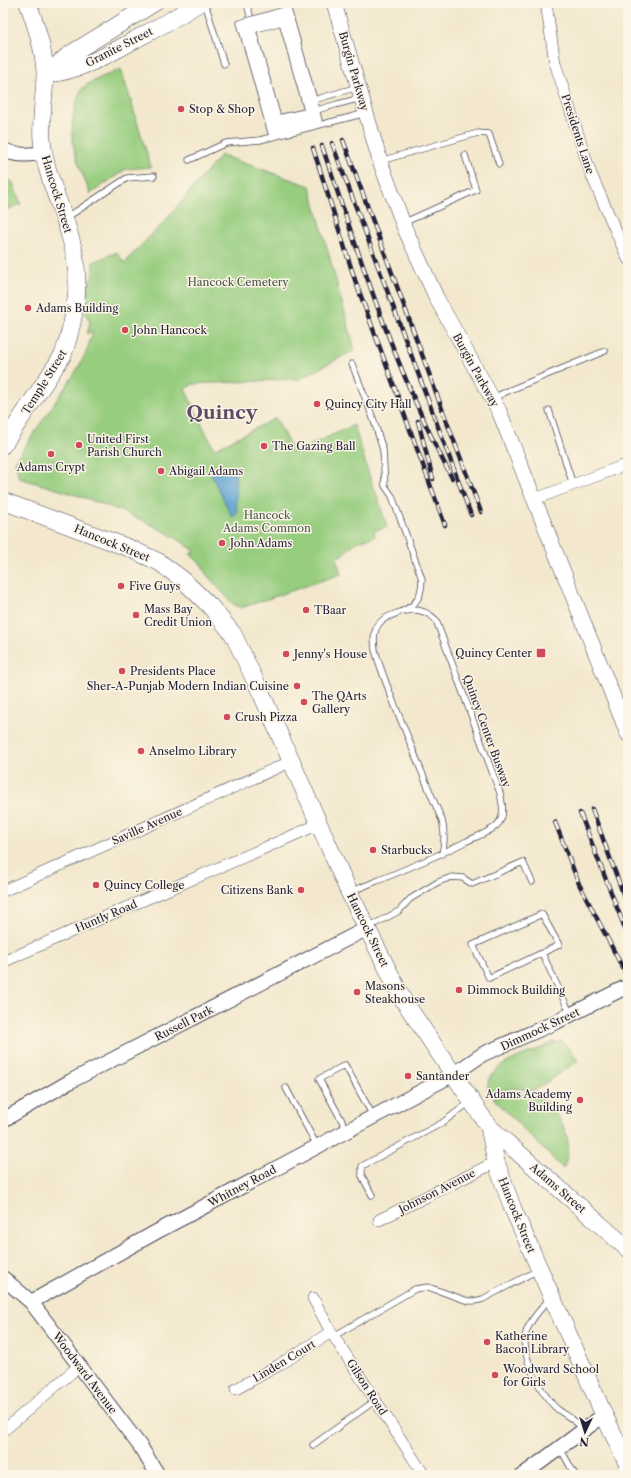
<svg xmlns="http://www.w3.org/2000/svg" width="631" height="1478" font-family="'Libre Caslon Text',serif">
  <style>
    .green { fill: #97cd7f; stroke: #5c785d }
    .water { fill: #5ba2d1; stroke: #3e6286 }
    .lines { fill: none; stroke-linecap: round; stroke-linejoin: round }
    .service-casing { stroke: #414051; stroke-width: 7 }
    .minor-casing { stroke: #414051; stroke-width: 12 }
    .tertiary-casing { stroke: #414051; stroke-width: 16 }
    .secondary-casing { stroke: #414051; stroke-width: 16 }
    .primary-casing { stroke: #414051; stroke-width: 18 }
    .service { stroke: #fff; stroke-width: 5.5 }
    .minor { stroke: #fff; stroke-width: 11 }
    .tertiary { stroke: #fff; stroke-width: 14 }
    .secondary { stroke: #fff; stroke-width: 15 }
    .primary { stroke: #fff; stroke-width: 17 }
    .rail-casing { stroke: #22223b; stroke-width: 4.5 }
    .rail { stroke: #fcf5e5; stroke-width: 3; stroke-dasharray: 9; stroke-linecap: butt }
    .service-bridge-casing { stroke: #414051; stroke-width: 7; stroke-linecap: butt }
    .service-bridge { stroke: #fff; stroke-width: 5.5 }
    .poi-dot { fill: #d1495b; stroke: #fcf5e5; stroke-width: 1.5 }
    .labels { text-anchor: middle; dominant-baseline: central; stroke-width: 3; stroke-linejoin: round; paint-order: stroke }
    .street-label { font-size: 11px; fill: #22223b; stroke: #fcf5e5 }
    .poi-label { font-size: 11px; fill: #22223b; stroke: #fcf5e5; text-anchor: start }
    .park-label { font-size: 11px; fill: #45554f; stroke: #fcf5e5 }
    .town-label { font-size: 19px; font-weight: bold; fill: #604c68; stroke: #fcf5e5 }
  </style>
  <rect width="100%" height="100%" fill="#fcf5e5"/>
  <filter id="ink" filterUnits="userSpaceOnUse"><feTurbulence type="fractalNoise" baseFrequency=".025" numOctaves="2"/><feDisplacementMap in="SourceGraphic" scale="8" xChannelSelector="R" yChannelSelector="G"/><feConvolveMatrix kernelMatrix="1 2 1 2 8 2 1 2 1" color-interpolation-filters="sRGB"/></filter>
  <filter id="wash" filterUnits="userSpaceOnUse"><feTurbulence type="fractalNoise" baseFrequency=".012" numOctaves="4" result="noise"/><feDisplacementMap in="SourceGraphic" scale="16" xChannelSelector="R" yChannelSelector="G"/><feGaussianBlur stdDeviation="0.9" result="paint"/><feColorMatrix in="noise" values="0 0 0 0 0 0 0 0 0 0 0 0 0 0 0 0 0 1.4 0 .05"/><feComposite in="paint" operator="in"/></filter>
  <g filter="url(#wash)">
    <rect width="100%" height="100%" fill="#f3e8cd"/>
    <path class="green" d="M121,69L151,167L126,169L90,194C78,161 67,144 75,108C77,102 78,93 83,88C93,79 109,75 121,69Z
      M221,155L310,186L355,350L299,379L193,384L185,389L214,449L276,418L293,453L354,425L373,488L376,492L387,527L374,531L375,536L355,543L342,555L336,558L341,574L241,608L233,604L206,574L202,565L190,554L195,551C143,513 80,496 19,478L15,461L75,373L86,353L93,331L87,334L90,322L86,313L88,286L93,275V262L117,252L124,263L164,222Z
      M3,174L13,183L21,204L3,211Z
      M561,1040L579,1060L534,1091L513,1088L490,1094C476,1064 536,1054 553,1042L558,1043Z
      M514,1094C526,1094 538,1096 547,1103C551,1106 554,1111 557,1115C569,1134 572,1148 563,1169L493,1098Z"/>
    <path class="water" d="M235,467L237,514L232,517L209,470Z"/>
  </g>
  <g filter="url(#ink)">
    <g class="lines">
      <g class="service-casing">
        <path id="service" d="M205,3L224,64
          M247,3L252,24
          M334,94L358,87
          M338,104L361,98
          M343,119L366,113
          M189,160L226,143L260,140
          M380,161L478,133L489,134L499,164
          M66,218L127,178L154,176
          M403,223L476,190L465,155
          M352,364L373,418L383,450L385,486L392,496L422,579C422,621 385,606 376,629C373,635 374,643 375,650C383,677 394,704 405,730C417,760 429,791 442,820C445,832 445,842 442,854
          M493,398L510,390L605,351
          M549,410L573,485
          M350,892C389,876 428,861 465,842C475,837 489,833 497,825C506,816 502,803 500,793L436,620C427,611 418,608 406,611
          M369,927L399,911L410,899L438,882L452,877L463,878L472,884L523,862L532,882
          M542,953L559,945L542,914L473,945L489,978L542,953L571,1015
          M286,1088L317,1146
          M347,1130L319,1079L345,1065L373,1116
          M372,1195L362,1176V1166L442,1123L470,1102
          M550,1298C525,1327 517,1336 533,1374C539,1386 546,1398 555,1407C565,1416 575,1418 583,1430
          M334,1336L415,1289L428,1287L468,1301H475L483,1299L538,1270
          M313,1445L376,1400
          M560,1448L575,1475"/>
      </g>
      <g class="minor-casing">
        <path id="minor" d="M546,3L555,63L591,174L628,259
          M535,499L628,464
          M3,891L292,761
          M3,962C108,914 214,871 319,824
          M379,1220L496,1162
          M313,1298L331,1332L424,1475
          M236,1389L279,1365L331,1332
          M3,1431L79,1366"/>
      </g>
      <g class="tertiary-casing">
        <path id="tertiary" d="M3,150C17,156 29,156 44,152
          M3,1120L71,1081L366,929
          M3,1278L31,1302L140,1446L158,1475
          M31,1302L158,1231L454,1074L483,1054L554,1023L628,986
          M523,1475L604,1415"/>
      </g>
      <g class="secondary-casing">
        <path id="secondary" d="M334,3L380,161L405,229L437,299L499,411L628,734"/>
      </g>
      <g class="primary-casing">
        <path id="primary" d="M45,75C82,70 106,56 138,38C159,27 179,16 199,3
          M45,75L69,55L154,3
          M3,445L63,355C77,313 83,275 69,233C60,202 45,173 42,140C40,118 45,96 45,73C44,49 36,26 28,3
          M3,501L129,548L159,562L182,579L210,606L233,634L262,695L349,892L402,998L489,1127L496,1162L513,1209L604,1415L628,1465
          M489,1127L628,1249"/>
      </g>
      <use href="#service" class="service"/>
      <use href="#minor" class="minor"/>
      <use href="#tertiary" class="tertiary"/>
      <use href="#secondary" class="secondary"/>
      <use href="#primary" class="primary"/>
      <g class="rail-casing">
        <path id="rail" d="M343,140L448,425L481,512
          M332,143L471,515
          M322,146C360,258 396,372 452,478
          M313,148L355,280L445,525
          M418,421L433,479
          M592,809L628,907
          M580,813L628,936
          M555,822L579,884L628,978"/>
      </g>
      <use href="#rail" class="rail"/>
      <g class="service-bridge-casing">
        <path id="service-bridge" d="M314,100L334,94
          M305,112L278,118L253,30L282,22L308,114L276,123L249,27L284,17L312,116L274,127L245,25L287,13L316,118L272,131L242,23L288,10L319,120L271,133L240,23L288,9L317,110L338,104
          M260,140L343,119"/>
      </g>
      <use href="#service-bridge" class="service-bridge"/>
    </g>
  </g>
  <g class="poi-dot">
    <circle cx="181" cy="109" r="4"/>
    <circle cx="28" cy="308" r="4"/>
    <circle cx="125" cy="330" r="4"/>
    <circle cx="317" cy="404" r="4"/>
    <circle cx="79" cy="445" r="4"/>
    <circle cx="264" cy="446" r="4"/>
    <circle cx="51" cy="454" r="4"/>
    <circle cx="161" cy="471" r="4"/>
    <circle cx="222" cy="543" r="4"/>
    <circle cx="121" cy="586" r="4"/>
    <circle cx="306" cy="610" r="4"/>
    <circle cx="136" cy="615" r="4"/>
    <rect x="536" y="648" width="10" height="10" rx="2"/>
    <circle cx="286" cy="654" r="4"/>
    <circle cx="122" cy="671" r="4"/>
    <circle cx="297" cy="686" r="4"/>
    <circle cx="304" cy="702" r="4"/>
    <circle cx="227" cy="717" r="4"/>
    <circle cx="141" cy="751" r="4"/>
    <circle cx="373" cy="850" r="4"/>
    <circle cx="96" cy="885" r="4"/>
    <circle cx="301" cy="890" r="4"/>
    <circle cx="459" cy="990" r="4"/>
    <circle cx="357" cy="992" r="4"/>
    <circle cx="408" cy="1076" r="4"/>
    <circle cx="580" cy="1100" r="4"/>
    <circle cx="487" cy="1342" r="4"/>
    <circle cx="495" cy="1375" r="4"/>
  </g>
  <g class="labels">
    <g class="street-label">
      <text transform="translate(119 47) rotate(-27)">Granite Street</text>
      <text transform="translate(354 71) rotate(74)">Burgin Parkway</text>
      <text transform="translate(578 134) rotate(72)">Presidents Lane</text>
      <text transform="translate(57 194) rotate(73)">Hancock Street</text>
      <text transform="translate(476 370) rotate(61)">Burgin Parkway</text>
      <text transform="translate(44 382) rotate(-58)">Temple Street</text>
      <text transform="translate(112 543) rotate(22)">Hancock Street</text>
      <text transform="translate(487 731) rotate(70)">Quincy Center Busway</text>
      <text transform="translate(147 826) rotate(-24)">Saville Avenue</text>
      <text transform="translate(106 916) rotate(-23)">Huntly Road</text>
      <text transform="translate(368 930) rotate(64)">Hancock Street</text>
      <text transform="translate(184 1023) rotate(-27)">Russell Park</text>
      <text transform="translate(540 1029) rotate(-25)">Dimmock Street</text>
      <text transform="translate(242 1186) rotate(-28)">Whitney Road</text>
      <text transform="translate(558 1188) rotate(41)">Adams Street</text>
      <text transform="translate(437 1191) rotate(-27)">Johnson Avenue</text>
      <text transform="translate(517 1215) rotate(68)">Hancock Street</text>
      <text transform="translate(284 1361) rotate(-31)">Linden Court</text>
      <text transform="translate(85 1373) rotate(53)">Woodward Avenue</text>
      <text transform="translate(367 1387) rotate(57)">Gilson Road</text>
    </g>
    <g class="poi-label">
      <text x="189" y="109">Stop &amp; Shop</text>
      <text x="36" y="308">Adams Building</text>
      <text x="133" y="330">John Hancock</text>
      <text x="325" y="404">Quincy City Hall</text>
      <text x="87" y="439">United First<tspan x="87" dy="13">Parish Church</tspan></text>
      <text x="272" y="446">The Gazing Ball</text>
      <text x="51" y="467" text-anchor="middle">Adams Crypt</text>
      <text x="169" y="471">Abigail Adams</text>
      <text x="230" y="543">John Adams</text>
      <text x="129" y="586">Five Guys</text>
      <text x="144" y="609">Mass Bay<tspan x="144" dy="13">Credit Union</tspan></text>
      <text x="314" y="610">TBaar</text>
      <text x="532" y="653" text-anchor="end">Quincy Center</text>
      <text x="294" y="654">Jenny's House</text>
      <text x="130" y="671">Presidents Place</text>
      <text x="289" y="686" text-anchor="end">Sher-A-Punjab Modern Indian Cuisine</text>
      <text x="312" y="696">The QArts<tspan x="312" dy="13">Gallery</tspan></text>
      <text x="235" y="717">Crush Pizza</text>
      <text x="149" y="751">Anselmo Library</text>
      <text x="381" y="850">Starbucks</text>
      <text x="104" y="885">Quincy College</text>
      <text x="293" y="890" text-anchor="end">Citizens Bank</text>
      <text x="365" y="986">Masons<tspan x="365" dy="13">Steakhouse</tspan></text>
      <text x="467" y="990">Dimmock Building</text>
      <text x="416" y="1076">Santander</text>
      <text x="572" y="1094" text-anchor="end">Adams Academy<tspan x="572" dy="13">Building</tspan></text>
      <text x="495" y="1336">Katherine<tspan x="495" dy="13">Bacon Library</tspan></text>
      <text x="503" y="1369">Woodward School<tspan x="503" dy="13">for Girls</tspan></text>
    </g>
    <g class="park-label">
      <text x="238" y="282">Hancock Cemetery</text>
      <text x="267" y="515">Hancock<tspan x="267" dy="13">Adams Common</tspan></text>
    </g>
    <g class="town-label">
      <text x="222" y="412">Quincy</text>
    </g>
  </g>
  <rect width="631" height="1478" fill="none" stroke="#fcf5e5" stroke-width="16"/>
  <g transform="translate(585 1432) rotate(184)" stroke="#fcf5e5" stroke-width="3" paint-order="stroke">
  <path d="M0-3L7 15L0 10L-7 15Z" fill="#22223b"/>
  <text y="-6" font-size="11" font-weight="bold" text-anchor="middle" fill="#22223b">N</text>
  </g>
</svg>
